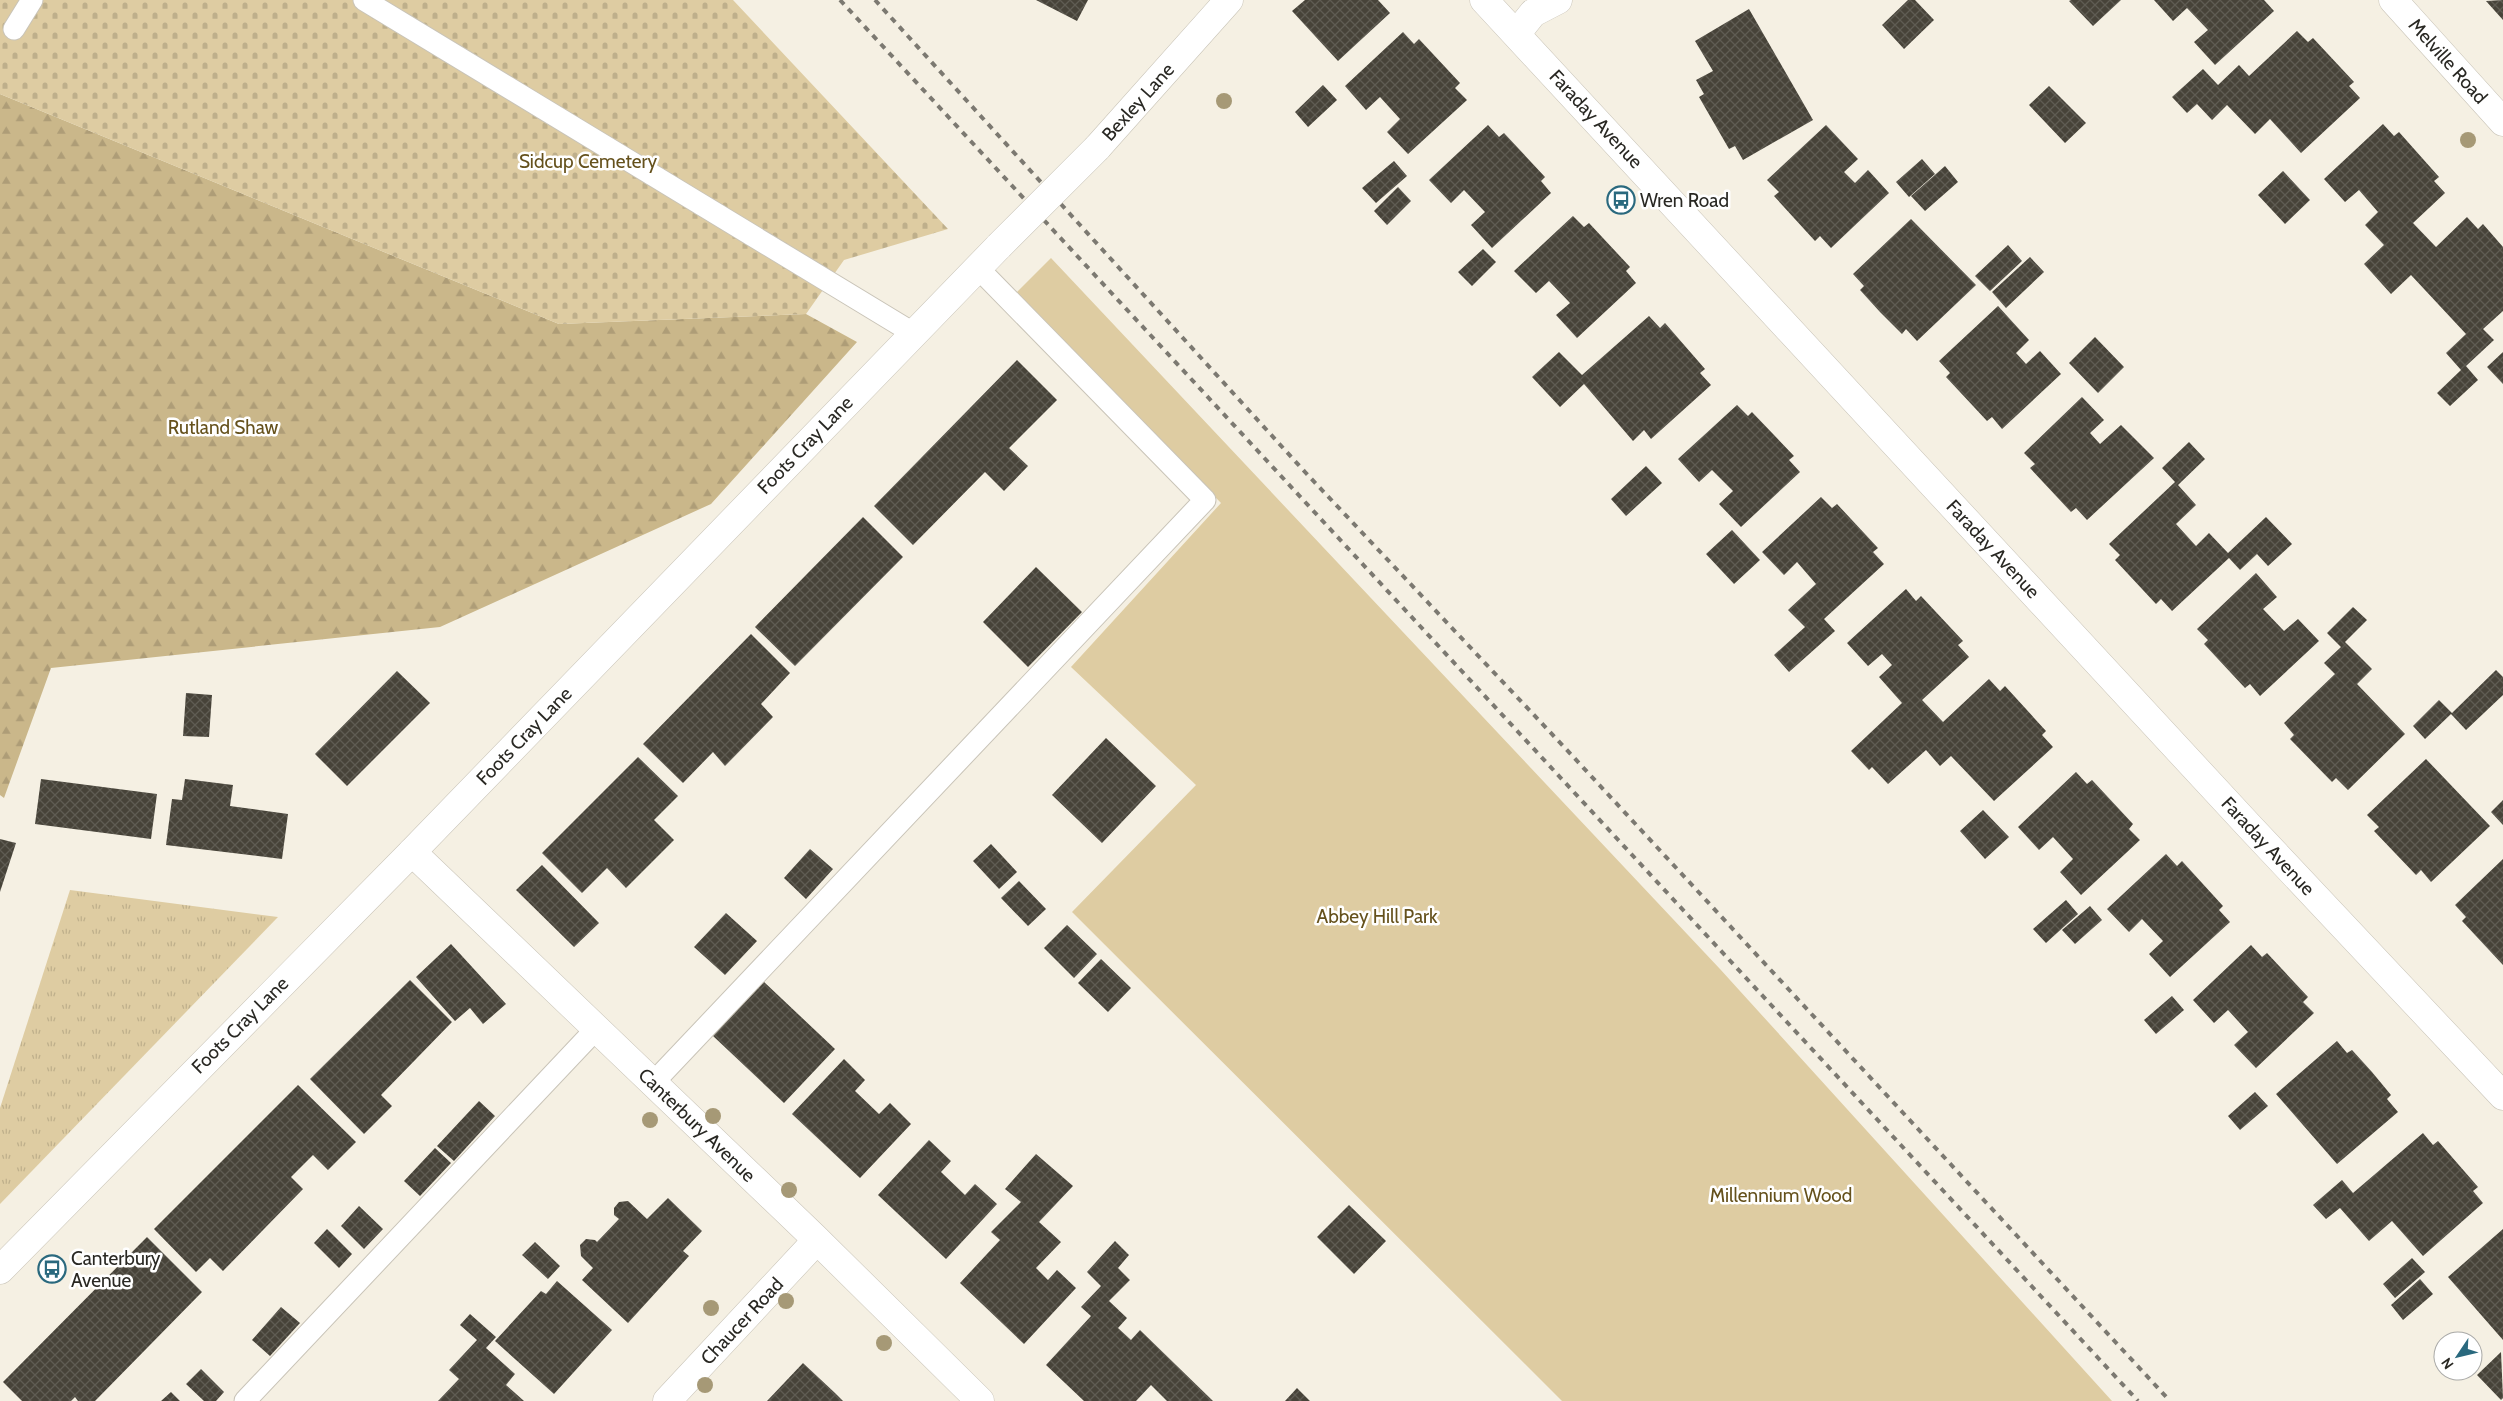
<svg xmlns="http://www.w3.org/2000/svg" width="2503" height="1401" font-family="Cabin,sans-serif">
  <style>
    .grass { fill: url(#grass-tufts) }
    .forest { fill: url(#forest-firs) }
    .cemetery { fill: url(#cemetery-stones) }
    .park { fill: #decca2 }
    .building { fill: url(#building-cross-hatch) }
    .lines { fill: none; stroke-linecap: round; stroke-linejoin: round }
    .service-casing { stroke: #c9c4b8; stroke-width: 23 }
    .minor-casing { stroke: #c9c4b8; stroke-width: 29 }
    .tertiary-casing { stroke: #c9c4b8; stroke-width: 29 }
    .service { stroke: #fff; stroke-width: 21 }
    .minor { stroke: #fff; stroke-width: 28 }
    .tertiary { stroke: #fff; stroke-width: 28 }
    .rail { stroke: #7c7971; stroke-width: 4; stroke-dasharray: 6 6; stroke-linecap: butt }
    .tertiary-bridge-casing { stroke: #c9c4b8; stroke-width: 29; stroke-linecap: butt }
    .tertiary-bridge { stroke: #fff; stroke-width: 28 }
    .tree { fill: #a69976 }
    .labels { text-anchor: middle; dominant-baseline: central; stroke-width: 5; stroke-linejoin: round; paint-order: stroke }
    .street-label { font-size: 19px; fill: #292823; stroke: #fff }
    .park-label { font-size: 19px; fill: #65511c; stroke: #fff }
    .poi-label { font-size: 19px; fill: #292823; stroke: #fff; text-anchor: start }
  </style>
  <defs>
    <pattern id="grass-tufts" width="24" height="20" patternUnits="userSpaceOnUse" patternTransform="scale(1.25)"><rect width="24" height="20" fill="#decca2"/><path d="M3 7l-1-3M5 7V3M7 7l1-3M15 17l-1-3M17 17v-4M19 17l1-3" fill="none" stroke="#beaf8b"/></pattern>
    <pattern id="forest-firs" width="22" height="20" patternUnits="userSpaceOnUse" patternTransform="scale(1.25)"><rect width="22" height="20" fill="#cab78a"/><path d="M5 1l3.5 6h-7zM16 11l3.5 6h-7z" fill="#ae9d77"/></pattern>
    <pattern id="cemetery-stones" width="16" height="16" patternUnits="userSpaceOnUse" patternTransform="scale(1.25)"><rect width="16" height="16" fill="#decca2"/><path d="M2 7V4a2 2 0 0 1 4 0v3zM10 15v-3a2 2 0 0 1 4 0v3z" fill="#beaf8b"/></pattern>
    <pattern id="building-cross-hatch" width="8" height="8" patternUnits="userSpaceOnUse" patternTransform="scale(1.25)"><rect width="8" height="8" fill="#474339"/><path d="M0 0l8 8M0 8l8-8" fill="none" stroke="#5f5c53"/></pattern>
  </defs>
  <rect width="100%" height="100%" fill="#f5f0e3"/>
  <path class="grass" d="M70,890L278,917L0,1204V1108Z"/>
  <path class="forest" d="M0,94L559,324L806,314L857,342L711,504L440,627L51,668L4,798L0,795Z"/>
  <path class="cemetery" d="M0,0H733L948,229L844,260L806,314L559,324L0,94Z"/>
  <path class="park" d="M1051,258L1720,969L2112,1401H1562L1072,912L1196,785L1071,667L1221,503L1016,293Z"/>
  <path class="building" d="M1036,0H1088L1077,21Z
    M1305,0H1378L1390,13L1338,61L1292,11Z
    M1908,0H1915L1934,20L1904,49L1882,25Z
    M2071,0H2121L2093,26L2069,1Z
    M2154,0H2264L2274,11L2215,65L2194,42L2208,30L2187,8L2173,21Z
    M2503,0V20L2486,1Z
    M1749,9L1813,120L1743,160L1735,146L1729,149L1699,97L1704,94L1696,80L1713,71L1695,41Z
    M2297,31L2308,42L2313,38L2354,82L2349,86L2360,98L2301,153L2270,119L2255,134L2227,105L2212,120L2197,104L2187,113L2172,97L2203,69L2218,85L2239,65L2249,76Z
    M1403,32L1414,44L1419,39L1460,83L1455,88L1467,100L1408,154L1387,132L1400,119L1380,97L1366,110L1345,86Z
    M1323,85L1337,100L1308,127L1295,112Z
    M2049,86L2086,123L2065,143L2029,105Z
    M2383,124L2394,136L2399,132L2439,177L2434,181L2445,193L2413,223L2436,247L2467,217L2478,229L2483,224L2503,247V311L2483,329L2494,340L2466,366L2478,380L2450,406L2437,393L2461,370L2446,353L2466,334L2411,275L2391,294L2364,264L2384,245L2365,225L2378,212L2359,190L2345,202L2324,179Z
    M1488,125L1499,137L1504,133L1545,177L1541,181L1551,193L1492,248L1471,225L1485,212L1464,190L1451,203L1429,180Z
    M1826,125L1858,159L1844,172L1855,183L1868,170L1889,193L1831,248L1820,236L1815,241L1774,196L1779,192L1767,180Z
    M1922,159L1935,174L1909,197L1896,182Z
    M1394,161L1407,176L1376,203L1362,188Z
    M1945,166L1958,182L1925,211L1911,196Z
    M2283,171L2310,200L2285,224L2258,195Z
    M1398,187L1411,201L1387,225L1374,211Z
    M1573,216L1584,227L1589,223L1630,267L1626,271L1636,283L1577,338L1556,315L1570,303L1549,281L1536,293L1514,271Z
    M1911,219L1976,285L1917,341L1906,329L1902,334L1880,312L1860,290L1864,286L1853,274Z
    M2008,245L2022,261L1990,291L1975,276Z
    M1483,249L1496,262L1472,286L1458,272Z
    M2030,257L2044,272L2006,308L1992,292Z
    M1998,306L2029,340L2016,353L2026,364L2040,351L2061,374L2002,429L1992,417L1987,421L1946,377L1950,373L1939,361Z
    M1649,316L1660,328L1665,323L1705,369L1700,373L1711,385L1651,439L1644,430L1633,441L1584,384L1560,407L1532,377L1559,352L1582,375Z
    M2095,337L2124,367L2098,393L2069,363Z
    M2503,352V384L2487,367Z
    M1017,360L1057,400L1009,448L1028,466L1004,491L985,472L913,545L874,506Z
    M2082,397L2104,420L2090,433L2100,444L2121,425L2154,458L2087,520L2076,508L2071,512L2030,468L2035,464L2024,453Z
    M1737,405L1748,416L1752,412L1794,456L1789,460L1800,472L1741,527L1719,504L1733,491L1712,470L1699,482L1678,459Z
    M2189,442L2205,459L2178,485L2196,505L2176,524L2196,546L2209,533L2228,553L2266,517L2292,544L2268,566L2257,554L2240,570L2229,558L2172,611L2161,599L2156,604L2115,560L2120,555L2109,544L2175,482L2162,468Z
    M1646,466L1662,483L1626,516L1611,499Z
    M1821,497L1832,508L1837,504L1878,548L1873,552L1884,564L1824,619L1835,631L1789,672L1774,655L1805,627L1788,610L1816,584L1797,562L1784,575L1762,552Z
    M863,517L903,557L795,666L755,627Z
    M1732,530L1760,560L1734,584L1706,554Z
    M1036,567L1082,612L1028,667L983,622Z
    M2256,573L2277,597L2263,609L2284,631L2298,619L2319,641L2260,696L2250,684L2245,688L2204,644L2208,640L2197,629Z
    M1906,589L1916,601L1921,596L1963,641L1958,645L1969,657L1922,700L1943,722L1989,679L2000,691L2005,686L2046,731L2042,735L2053,747L1994,801L1951,756L1940,766L1926,750L1888,784L1872,767L1869,770L1851,751L1902,703L1879,677L1892,665L1882,654L1868,666L1847,643Z
    M2353,607L2367,620L2345,642L2372,669L2357,684L2405,734L2348,790L2336,778L2332,782L2290,739L2294,735L2284,723L2335,674L2324,663L2341,647L2327,633Z
    M751,634L790,673L761,704L773,717L725,766L713,752L683,783L643,744Z
    M2496,670L2503,677V695L2466,730L2451,714L2425,739L2413,726L2439,700L2452,713Z
    M397,671L430,703L347,786L315,754Z
    M186,693L212,695L209,737L183,736Z
    M1106,738L1156,786L1102,843L1052,795Z
    M638,757L678,796L654,820L674,840L626,888L607,868L582,893L542,853Z
    M2426,759L2490,826L2431,882L2421,870L2416,875L2374,831L2379,827L2367,815Z
    M2076,772L2087,784L2092,780L2133,824L2129,829L2140,840L2081,895L2060,872L2073,859L2053,837L2039,850L2018,827Z
    M41,779L157,794L151,839L35,824Z
    M185,779L233,785L230,806L288,814L282,859L166,845L172,799L182,800Z
    M2503,800V825L2491,812Z
    M1983,810L2009,837L1985,859L1960,831Z
    M0,839L16,843L0,892Z
    M991,844L1017,872L999,889L973,861Z
    M810,849L833,869L806,899L784,878Z
    M2166,854L2177,866L2182,861L2223,906L2219,910L2230,922L2170,977L2149,954L2163,941L2142,919L2129,932L2107,909Z
    M2503,859V965L2462,921L2466,917L2455,905Z
    M542,865L599,923L574,947L516,890Z
    M1019,881L1046,909L1028,926L1001,898Z
    M2066,900L2078,914L2046,943L2033,929Z
    M2090,906L2102,920L2075,944L2062,930Z
    M726,913L757,941L725,975L694,947Z
    M1067,925L1097,954L1074,978L1044,948Z
    M451,944L506,1004L483,1024L470,1008L455,1021L416,977Z
    M2251,945L2262,957L2267,953L2308,997L2303,1002L2314,1013L2256,1068L2234,1045L2248,1032L2228,1010L2214,1023L2193,1000Z
    M1101,959L1131,988L1108,1012L1078,983Z
    M410,980L452,1022L381,1095L392,1106L364,1134L310,1079Z
    M763,981L835,1049L784,1103L712,1035Z
    M2172,996L2184,1010L2156,1034L2144,1020Z
    M2337,1041L2347,1053L2352,1050L2372,1072L2391,1095L2387,1099L2398,1112L2337,1164L2276,1094Z
    M844,1059L865,1080L855,1091L879,1114L890,1103L911,1124L860,1178L792,1114Z
    M298,1085L356,1142L328,1170L313,1155L291,1177L303,1189L223,1271L210,1258L196,1272L154,1229Z
    M2255,1092L2268,1106L2240,1130L2228,1116Z
    M479,1101L495,1116L454,1161L437,1146Z
    M2423,1133L2433,1145L2438,1141L2478,1187L2473,1191L2483,1203L2423,1256L2392,1221L2369,1241L2340,1208L2326,1219L2313,1205L2342,1180L2353,1193Z
    M929,1140L951,1161L941,1172L965,1195L975,1184L997,1204L946,1259L878,1195Z
    M435,1148L451,1163L420,1196L404,1181Z
    M1036,1154L1073,1186L1039,1222L1061,1242L1036,1268L1048,1280L1057,1270L1076,1288L1024,1344L960,1283L1000,1240L991,1232L1021,1202L1005,1189Z
    M668,1198L702,1231L683,1251L689,1256L628,1323L582,1280L593,1268L581,1256L580,1245L586,1239L595,1240L597,1242L619,1219L614,1215V1208L619,1202L628,1201L647,1219Z
    M1349,1205L1386,1241L1354,1274L1317,1237Z
    M359,1206L383,1229L364,1249L341,1226Z
    M327,1229L352,1254L339,1268L314,1243Z
    M2503,1229V1340L2448,1277Z
    M147,1237L202,1292L95,1401H78L75,1397L71,1401H22L3,1382Z
    M1115,1241L1129,1255L1118,1268L1130,1280L1109,1301L1127,1318L1118,1328L1131,1340L1140,1330L1213,1401H1167L1151,1385L1136,1401H1084L1046,1365L1091,1316L1081,1307L1101,1286L1087,1272Z
    M535,1242L560,1266L548,1279L522,1255Z
    M2412,1258L2425,1272L2395,1298L2383,1284Z
    M2420,1279L2433,1294L2403,1320L2391,1305Z
    M557,1281L612,1330L554,1394L495,1341L541,1291L546,1294Z
    M281,1307L300,1323L270,1356L252,1340Z
    M470,1314L496,1337L486,1348L515,1374L506,1385L524,1401H438L459,1379L449,1370L477,1340L460,1325Z
    M2501,1352L2503,1398L2501,1400L2477,1375Z
    M803,1363L835,1393L843,1401H767Z
    M201,1369L224,1392L216,1401H204L186,1384Z
    M1297,1388L1310,1401H1285Z
    M171,1392L180,1401H161Z"/>
  <g class="lines">
    <g class="service-casing">
      <path id="service" d="M364,0L913,333
        M14,29L32,0
        M653,1083L1205,500L977,267
        M245,1401L596,1029"/>
    </g>
    <g class="minor-casing">
      <path id="minor" d="M2393,0L2503,122
        M1517,33L1533,13L1558,0
        M412,852L814,1237L980,1401
        M667,1401L817,1240"/>
    </g>
    <g class="tertiary-casing">
      <path id="tertiary" d="M1484,0L2249,826L2503,1096
        M1097,148L1229,0
        M0,1270L412,852L999,246"/>
    </g>
    <use href="#service" class="service"/>
    <use href="#minor" class="minor"/>
    <use href="#tertiary" class="tertiary"/>
    <path class="rail" d="M840,0L2138,1401
      M875,0L1305,472L1566,749L2170,1401"/>
    <g class="tertiary-bridge-casing">
      <path id="tertiary-bridge" d="M999,246L1097,148"/>
    </g>
    <use href="#tertiary-bridge" class="tertiary-bridge"/>
  </g>
  <g class="tree">
    <circle cx="1224" cy="101" r="8"/>
    <circle cx="2468" cy="140" r="8"/>
    <circle cx="713" cy="1116" r="8"/>
    <circle cx="650" cy="1120" r="8"/>
    <circle cx="789" cy="1190" r="8"/>
    <circle cx="786" cy="1301" r="8"/>
    <circle cx="711" cy="1308" r="8"/>
    <circle cx="884" cy="1343" r="8"/>
    <circle cx="705" cy="1385" r="8"/>
  </g>
  <defs>
    <g id="bus-ring" transform="scale(1.4375)"><circle r="9.5" fill="#fff" stroke="#2a697e" stroke-width="1.5"/><path d="M-5-6H5V4H4V6H2V4H-2V6H-4V4H-5ZM-3.5-4V0h7V-4ZM-3.5 1.2v1.5H-2V1.2ZM2 1.2v1.5H3.5V1.2Z" fill="#2a697e"/></g>
  </defs>
  <g fill-rule="evenodd">
    <use href="#bus-ring" x="1621" y="200"/>
    <use href="#bus-ring" x="52" y="1269"/>
  </g>
  <g class="labels">
    <g class="street-label">
      <text transform="translate(2448 61) rotate(48)">Melville Road</text>
      <text transform="translate(1138 102) rotate(-48)">Bexley Lane</text>
      <text transform="translate(1596 119) rotate(47)">Faraday Avenue</text>
      <text transform="translate(805 445) rotate(-46)">Foots Cray Lane</text>
      <text transform="translate(1993 549) rotate(47)">Faraday Avenue</text>
      <text transform="translate(524 736) rotate(-46)">Foots Cray Lane</text>
      <text transform="translate(2268 846) rotate(47)">Faraday Avenue</text>
      <text transform="translate(240 1025) rotate(-45)">Foots Cray Lane</text>
      <text transform="translate(697 1125) rotate(44)">Canterbury Avenue</text>
      <text transform="translate(742 1321) rotate(-47)">Chaucer Road</text>
    </g>
    <g class="park-label">
      <text x="588" y="161">Sidcup Cemetery</text>
      <text x="223" y="427">Rutland Shaw</text>
      <text x="1377" y="916">Abbey Hill Park</text>
      <text x="1781" y="1195">Millennium Wood</text>
    </g>
    <g class="poi-label">
      <text x="1640" y="200">Wren Road</text>
      <text x="71" y="1258">Canterbury<tspan x="71" dy="22">Avenue</tspan></text>
    </g>
  </g>
  <g transform="translate(2458 1356) rotate(235)"><circle r="24" fill="#ffffff" stroke="#a9a9a7"/>
  <path d="M0-4L9 19L0 12L-9 19Z" fill="#2a697e"/>
  <text y="-8" font-size="14" font-weight="bold" text-anchor="middle" fill="#292823">N</text>
  </g>
</svg>
